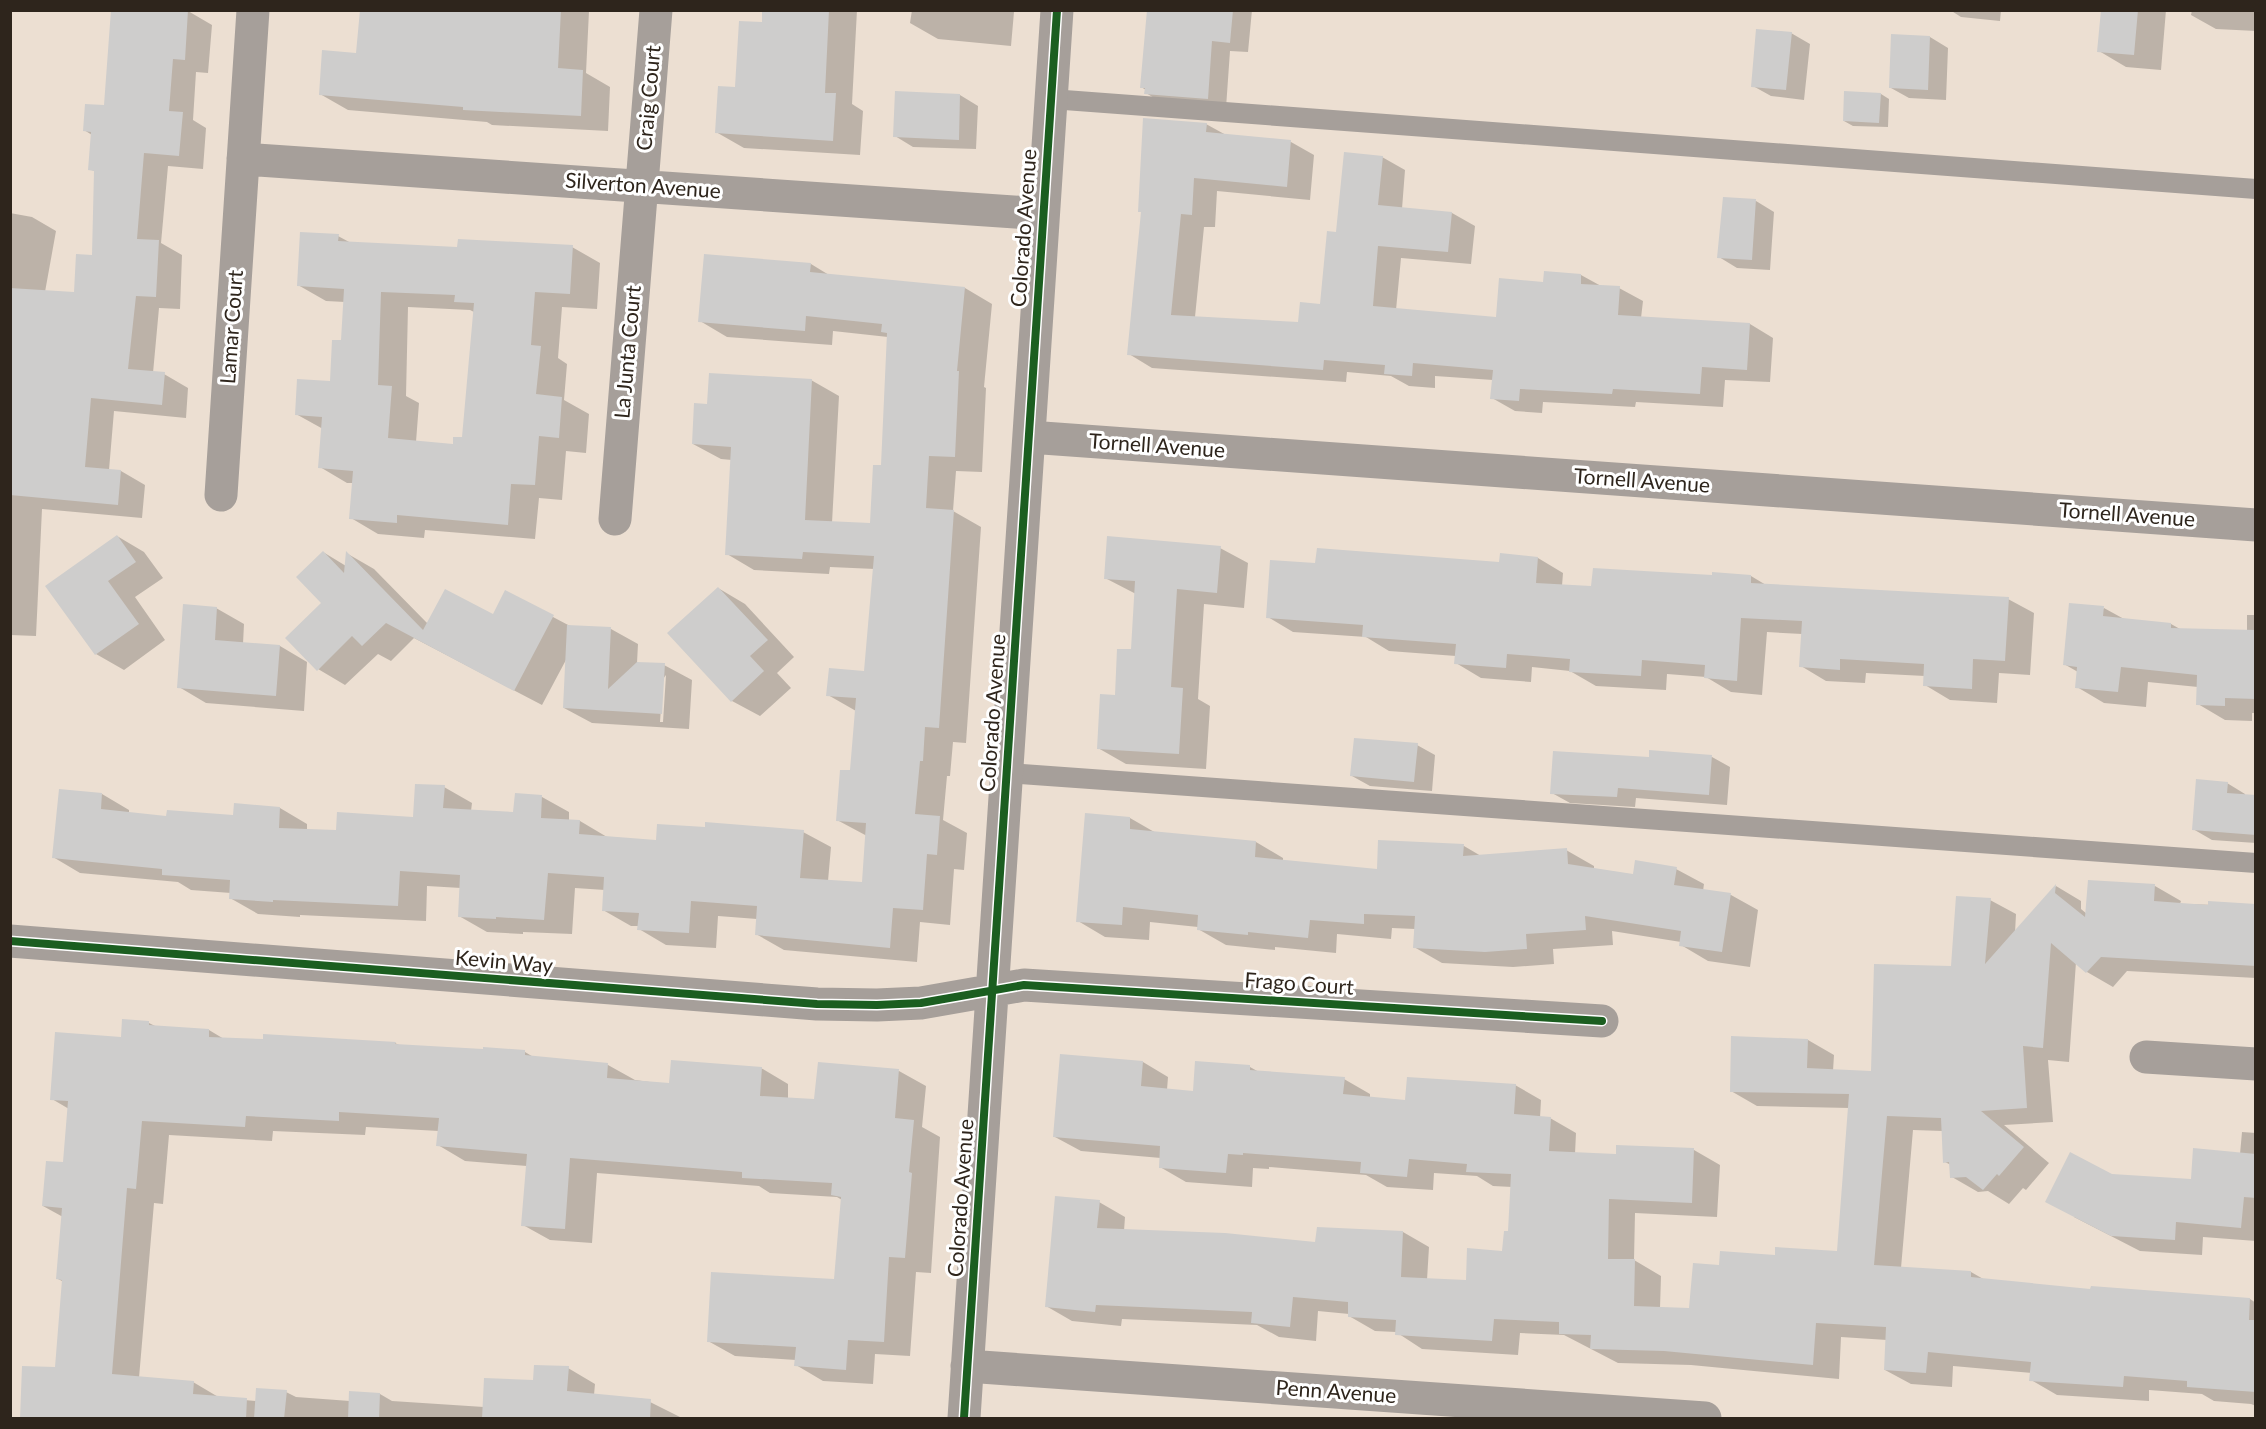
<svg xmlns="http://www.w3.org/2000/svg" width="2266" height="1429" font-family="Lato,sans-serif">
<rect width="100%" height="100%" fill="#ecdfd2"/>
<path fill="#0003" fill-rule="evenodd" d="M180,10L188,11L212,25L208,73L196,72L193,120L206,128L203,169L168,166L161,243L182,255L180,309L159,308L153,373L164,374L188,388L186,418L114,411L109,470L121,471L145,485L142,518L42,509L36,636L10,635V213L32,217L56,231L45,292L76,293L94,256L96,172L90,169L92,135L84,130L106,107Z
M477,10L589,11L586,73L610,87L608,131L492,125L487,122L348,110L320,94L357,55Z
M764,10H857L852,104L863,111L860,155L744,148L716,132L763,23Z
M912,10H1012L1014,12L1011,46L938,39L910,23Z
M1148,10H1252L1248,52L1230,51L1226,108L1164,104L1146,93V90L1141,87Z
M1849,10H1876V12Z
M1950,10H2001L2000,21L1961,17Z
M2102,10H2166L2161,70L2126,67L2099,51Z
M2192,10H2256V31L2216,29L2191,15Z
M1791,33L1810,44L1804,100L1771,96L1753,86Z
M1892,35L1930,37L1948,48L1946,100L1909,98L1891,88Z
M1881,94L1889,99L1888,127L1853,126L1844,121Z
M960,95L978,106L976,149L913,147L895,136Z
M1206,124L1226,135L1291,142L1314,155L1310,200L1217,191L1215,227H1204L1195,317L1300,323L1322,306L1338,233L1382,157L1405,170L1402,209L1452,213L1475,226L1471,264L1401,258L1396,310L1498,318L1544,283L1581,275L1601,286L1619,288L1643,301L1641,318L1750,324L1773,338L1770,382L1725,380L1723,407L1636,402L1635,407L1543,402L1542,413L1515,411L1492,398L1493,380L1435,376V388L1409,386L1391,376L1347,372L1346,382L1152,368L1129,354L1142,213Z
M1724,198L1756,201L1774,212L1770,270L1737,268L1719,257Z
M338,236L351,243L459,249L572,247L600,263L597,309L562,307L558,358L567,364L564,400L589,414L586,453L566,451L562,500L539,498L535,539L425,530L424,538L378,534L351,518L354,483H347L320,467L323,429L296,414L331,383L342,342L345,302L326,301L298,285ZM408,307L470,310L474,312L464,439L454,445L416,442L419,403L406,396Z
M811,264L829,275L965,288L992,304L984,387L986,388L982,472L956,471L953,511L981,527L966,743L953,742L950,776H947L943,820L967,833L964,870L954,869L950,925L920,922L917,962L784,950L756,934L757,919L718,916L716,948L666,945L639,929V926H631L603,910L605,890L575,888L572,934L523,932V934L487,932L459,916L461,888L427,886L426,921L300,915V917L258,914L230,898L231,893L191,890L178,882L80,873L53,857L102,794L129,810V814L168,818L234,817L280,808L307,824V830L337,832L414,819L444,787L472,803L471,811L515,813L516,795L542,797L569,812V821H580L607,837L657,841L803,832L831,847L828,881L864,884L867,836L837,820L851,772L856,711L828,695L866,673L875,569L830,567L829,574L754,570L727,554L732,460L721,459L693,444L708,405L811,380L839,396L832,523L871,525L882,467L888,337L833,331L832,345L727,337L700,321Z
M117,536L144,552L163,578L135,597L165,640L124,670L96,654L47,586Z
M1220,548L1248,563L1244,608L1204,604L1198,699L1210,706L1206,769L1126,764L1098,748L1132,651L1136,594L1105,578Z
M323,552L346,566L348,554L374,569L428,624L493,616L553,617L570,626L611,629L638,644L637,663L664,665L692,680L689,729L592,723L564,708L567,658L542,705L414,638L391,661L378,654L345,685L318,669L323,603ZM666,675L663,722H660L663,679Z
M1501,555L1538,558L1563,573L1562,586L1593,587L1713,577L1751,576L1766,585L2008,599L2034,613L2030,675L1999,673L1997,703L1950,700L1925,685V676L1866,673L1865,683L1826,681L1801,666L1802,634L1767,632L1762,695L1731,692L1706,677L1667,674L1666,690L1596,686L1570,671L1532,667L1531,682L1481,678L1456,663V656L1389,651L1366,637L1293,632L1268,617L1316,565L1501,563Z
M718,588L745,604L794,657L777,673L791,688L760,716L732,701Z
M216,608L244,624L243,644L280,646L307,662L304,711L206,703L179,687Z
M2104,608L2124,619L2171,624L2180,629L2247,631V615H2256V713H2252V721L2225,720L2198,704V687L2148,682L2146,707L2104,703L2077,687L2078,672L2064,664Z
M1417,745L1435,755L1432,791L1370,786L1352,776Z
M1712,757L1730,767L1727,805L1636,798L1635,807L1570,803L1552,793L1650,758Z
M2227,783L2245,794V796L2256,797V843L2212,840L2193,829Z
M1086,815L1130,818L1156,833L1256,842L1283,858V861L1378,870L1464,846L1481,856L1566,850L1594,866V869L1634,876L1676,869L1704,884L1703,891L1731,895L1758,910L1750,967L1708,961L1681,945V942L1612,931L1613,945L1553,949L1554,964L1513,967L1442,963L1414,947L1415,929L1392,928L1391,939L1337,934L1336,953L1275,947V950L1226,945L1198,929V927L1150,922L1149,940L1105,937L1078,921Z
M2056,886L2081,901V909L2087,914L2155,886L2181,901L2180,904L2256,906V978L2127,971L2113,987L2087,972L2076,962L2069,1062L2048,1060L2053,1122L2004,1125L2049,1163L2026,1190L2023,1188L2009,1204L1988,1191L1978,1192L1952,1177L1951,1165L1945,1162L1943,1131L1913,1130L1901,1268L1971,1272L1985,1280L2092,1291L2250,1299L2256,1303V1406L2251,1404L2214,1401L2202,1394L2149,1390V1401L2057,1395L2031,1380L2032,1373L1953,1366L1952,1387L1911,1384L1885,1370L1887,1340L1841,1337L1839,1379L1691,1365L1618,1363L1564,1335L1520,1333L1518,1355L1422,1349L1396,1332L1375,1331L1349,1316V1314L1318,1311L1316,1341L1279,1337L1257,1325L1122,1319L1121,1326L1072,1321L1046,1306L1099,1202L1125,1217L1124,1231L1316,1244L1403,1232L1429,1247L1427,1280L1467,1282L1504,1252L1510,1232L1512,1187L1493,1186L1477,1176L1434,1173L1433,1190L1387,1187L1366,1175L1269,1167V1169L1253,1168L1252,1187L1186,1182L1160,1167L1161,1158L1081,1151L1055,1137L1143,1062L1168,1077L1167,1090L1194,1092L1250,1067L1259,1072L1344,1079L1370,1094V1098L1406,1101L1515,1085L1541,1100L1540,1118H1550L1576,1133L1575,1154L1617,1156L1694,1150L1720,1165L1717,1217L1635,1213L1634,1260L1661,1276L1660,1308L1690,1309L1721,1266L1776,1257L1838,1253L1850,1108L1757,1106L1731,1091L1808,1040L1834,1055L1833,1071L1873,1073L1952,968L1990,900L2016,914L2015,933Z
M149,1023L157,1027L209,1030L224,1039L395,1043L401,1046L525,1052L535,1058L608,1065L635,1080L671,1085L761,1068L788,1084V1099L816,1101L899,1071L926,1086L922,1127L940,1137L931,1273L916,1272L910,1356L875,1354L873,1384L823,1381L796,1365V1360L735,1356L708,1341L835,1281L842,1200L837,1197L770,1193L759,1186L597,1173L592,1243L550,1240L523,1225L527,1166L465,1161L438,1145L439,1131L366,1127L365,1135L273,1131L272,1141L169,1135L163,1204L154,1203L139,1378L193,1382L220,1398L257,1401L286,1392L296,1397L350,1401L380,1394L392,1401L484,1407L534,1382L568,1368L595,1384L594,1395L644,1399L682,1418H22L56,1368L64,1282L58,1279L63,1217L43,1206L64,1164L69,1109L52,1099L122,1039Z
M2242,1132L2256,1133V1241L2203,1237L2202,1255L2140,1251L2074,1217L2111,1176L2192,1180L2240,1154Z"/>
<path fill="#cecdcc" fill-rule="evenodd" d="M111,10H188L185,60L173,59L169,111L183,112L179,156L144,153L137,239L159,240L156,297L136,296L128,369L165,372L162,405L91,398L85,467L121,470L118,505L10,495V288L74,292L76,254L92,255L94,171L88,170L91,132L83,131L85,104L104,105Z
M360,10H561L558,68L583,70L581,116L463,110V107L319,95L322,50L356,53Z
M762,10H829L825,93H836L833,141L715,133L718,86L735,87L739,21L762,22Z
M1147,10H1233L1230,43L1212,41L1208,99L1144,94L1145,88H1140Z
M2101,10H2138L2134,55L2097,52Z
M1756,29L1792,32L1786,90L1751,87Z
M1891,34L1930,36L1928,90L1889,88Z
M895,91L960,94L959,140L893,137Z
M1844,91L1881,93L1879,123L1843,121Z
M1143,118L1207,123L1206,132L1291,140L1287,187L1194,178L1192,215L1181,214L1171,315L1298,322L1300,302L1320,304L1327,231L1336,232L1344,152L1383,156L1378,205L1452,212L1448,252L1378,246L1373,306L1496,317L1499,278L1543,282L1544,271L1581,274V284L1620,286L1618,315L1750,323L1747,370L1702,367L1700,394L1613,389L1612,394L1520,389L1519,401L1490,399L1493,370L1413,363L1412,376L1384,374L1385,365L1324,360L1323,370L1127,355L1141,212H1138Z
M1723,197L1756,199L1752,260L1717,258Z
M300,232L339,234L338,241L457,247L458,239L573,245L570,294L535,292L531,345L541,346L536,394L562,397L559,438L539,436L535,485L511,484L508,525L397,515V523L349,519L353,471L318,468L322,417L295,415L297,379L330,381L332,340H341L344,289L297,286ZM381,292L455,295L454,302L474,303L462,437H453V444L388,438L392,386L378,385Z
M704,254L811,263L810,272L965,287L957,371H959L955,457L929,456L926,508L954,510L939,728L925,727L923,761H920L915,814L940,816L937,855L927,854L923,910L893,908L890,948L755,935L757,906L691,901L689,933L637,930L639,913L602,911L604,877L548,873L544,920L496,917V919L458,917L460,875L400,871L398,906L273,900V902L229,899L230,880L162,875V869L52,858L59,789L102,793L101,809L166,816L167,810L233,815L234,803L280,807L279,828L336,830L337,812L413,817L415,784L445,785L443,808L513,812L515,793L542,795L541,818L580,820L579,834L656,840L657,824L705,827V822L804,830L800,878L862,882L866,823L836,821L840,770H850L856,698L826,696L829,668L864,671L874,556L803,552L802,559L725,555L731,447L692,444L694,403L707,404L709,373L812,379L805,520L870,523L873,465H881L887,333L881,332L882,324L806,316L805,331L698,322Z
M117,535L136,562L108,581L139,624L95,655L45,586Z
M1107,536L1221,546L1217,593L1177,589L1171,687L1183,688L1179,754L1097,749L1100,694L1115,695L1117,649H1131L1135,581L1104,579Z
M1317,548L1499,562L1500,553L1538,557L1536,583L1591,586L1593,568L1712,575V572L1751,575V583L2009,597L2005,661L1973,659L1972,689L1923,686L1924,664L1840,659V670L1799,667L1802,621L1741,618L1737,681L1704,678L1705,665L1642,660L1641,676L1569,672L1570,659L1507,654L1506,668L1454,664L1456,644L1362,637L1363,625L1266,618L1270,560L1315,563Z
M323,551L344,573L346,551L423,630L445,589L493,614L505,590L554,615L514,691L386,623L362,646L352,636L317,671L285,638L321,603L296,577Z
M718,587L768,640L750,656L764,671L731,702L667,633Z
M2069,603L2104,606L2103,616L2171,623V628L2256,630V699L2225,698V706L2196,705L2197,675L2121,667L2118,692L2075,688L2077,667L2063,665Z
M183,604L217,607L215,640L280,645L276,696L177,688Z
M567,625L611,627L608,689L637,662L665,663L662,714L563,708Z
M1354,738L1418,743L1414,782L1350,776Z
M1649,750L1712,755L1709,795L1618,788L1617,797L1550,794L1553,751L1649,757Z
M2196,779L2228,782L2227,793L2256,795V835L2192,830Z
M1085,813L1130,817V829L1256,841L1255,857L1377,869L1378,840L1464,844L1463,856L1567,848L1568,864L1633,874L1635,860L1677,867L1674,885L1731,893L1722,952L1679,946L1681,931L1585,916L1586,930L1526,934L1527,949L1485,952L1413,948L1415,916L1364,914V924L1310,920L1308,938L1248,932V935L1197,930L1198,915L1123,907L1122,925L1076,922Z
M2088,880L2155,884L2154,901L2208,905V901L2256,904V966L2101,957L2086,973L2051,943L2043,1048L2023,1046L2027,1108L1981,1111L2024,1147L1999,1176L1997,1174L1983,1190L1966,1177L1950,1178L1949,1162L1943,1163L1941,1118L1887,1116L1874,1265L1971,1271V1277L2090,1289L2091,1286L2250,1298L2249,1320H2256V1392L2187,1387V1381L2124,1376L2123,1387L2029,1381L2031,1362L1928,1352L1926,1373L1884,1370L1886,1327L1816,1323L1813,1365L1664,1351L1590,1349L1591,1335L1559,1334V1322L1494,1319L1492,1341L1395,1335L1396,1320L1348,1317V1302L1293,1297L1290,1327L1251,1323L1252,1312L1096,1305L1095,1312L1045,1307L1055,1196L1100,1200L1097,1228L1225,1233L1315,1242L1317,1227L1403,1231L1401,1277L1466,1280L1467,1248L1502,1251L1504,1231H1508L1511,1174L1466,1172L1467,1164L1409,1159L1407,1177L1360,1173L1361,1162L1243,1153V1155L1228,1154L1226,1173L1159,1168L1160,1146L1053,1137L1060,1054L1143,1061L1141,1086L1193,1091L1195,1061L1250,1065V1070L1345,1077L1343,1094L1405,1100L1407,1077L1516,1084L1514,1114L1551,1117L1549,1151L1616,1154V1145L1694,1148L1692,1203L1609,1199L1608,1259H1635L1634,1306L1689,1308L1693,1263L1719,1265L1720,1251L1775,1255V1247L1837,1251L1849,1094L1730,1092L1731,1036L1808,1039L1807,1068L1871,1071L1874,964L1951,966L1956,896L1991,898L1985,964L2056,884L2055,893L2085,917Z
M122,1019L149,1021V1025L209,1029V1037L263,1039V1034L396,1042L395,1044L483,1049V1047L525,1050V1055L608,1063L607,1078L669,1083L671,1060L762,1067L760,1096L814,1099L818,1062L899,1069L895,1118L914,1120L909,1172L912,1173L905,1258L889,1257L884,1342L848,1340L846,1370L794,1366L796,1347L707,1342L711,1272L834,1279L841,1197L831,1195L832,1183L742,1178V1172L570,1158L565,1229L521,1226L527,1154L436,1146L439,1118L339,1112V1121L246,1116L245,1127L142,1121L136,1189L127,1188L112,1374L194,1381L193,1394L247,1398L246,1419H20L22,1366L55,1367L62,1280L56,1279L62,1208L42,1206L46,1161L63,1162L68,1101L50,1100L55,1032L121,1037Z
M2193,1148L2256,1154V1198L2244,1197L2241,1228L2176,1222L2175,1240L2111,1236L2045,1202L2070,1152L2112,1174L2191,1179Z
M534,1365L569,1366L567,1391L651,1399L650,1419H482L484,1378L533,1380Z
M256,1388L287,1390L284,1419H254Z
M349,1391L380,1393L379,1419H348Z"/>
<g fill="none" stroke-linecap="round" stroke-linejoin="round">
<path stroke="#a69f9a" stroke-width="20" d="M1051,99L2256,189
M1007,773L2256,863"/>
<path stroke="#a69f9a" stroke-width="33" d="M243,159L1043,214
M1029,437L2256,525
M221,495L253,10
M615,519L656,10
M10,941L817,1004L877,1005L921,1003L1024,985L1602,1021
M2146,1057L2256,1064
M967,1366L1705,1418
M964,1418L1057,10"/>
<defs>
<path id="cycleway" d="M10,941L817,1004L877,1005L921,1003L1024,985L1602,1021
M964,1418L1057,10"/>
</defs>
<use href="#cycleway" stroke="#fff" stroke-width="11"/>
<use href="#cycleway" stroke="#1b5e20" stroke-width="8"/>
</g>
<g text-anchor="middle" stroke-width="6" stroke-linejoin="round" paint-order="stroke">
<g font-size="21" fill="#2e251c" stroke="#fff">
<text transform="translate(649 98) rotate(-85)" y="7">Craig Court</text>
<text transform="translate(643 186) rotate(4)" y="7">Silverton Avenue</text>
<text transform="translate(1024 228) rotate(-86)" y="7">Colorado Avenue</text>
<text transform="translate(232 327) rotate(-86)" y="7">Lamar Court</text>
<text transform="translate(628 352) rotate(-85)" y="7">La Junta Court</text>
<text transform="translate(1157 446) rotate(4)" y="7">Tornell Avenue</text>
<text transform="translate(1642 481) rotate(4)" y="7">Tornell Avenue</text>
<text transform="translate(2127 515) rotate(4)" y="7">Tornell Avenue</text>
<text transform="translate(993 713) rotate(-86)" y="7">Colorado Avenue</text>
<text transform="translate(504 962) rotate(5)" y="7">Kevin Way</text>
<text transform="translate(1299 984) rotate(4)" y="7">Frago Court</text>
<text transform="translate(961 1198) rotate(-86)" y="7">Colorado Avenue</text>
<text transform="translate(1336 1392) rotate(4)" y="7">Penn Avenue</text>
</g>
</g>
<rect width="2266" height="1429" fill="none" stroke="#2e251c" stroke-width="24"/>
</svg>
